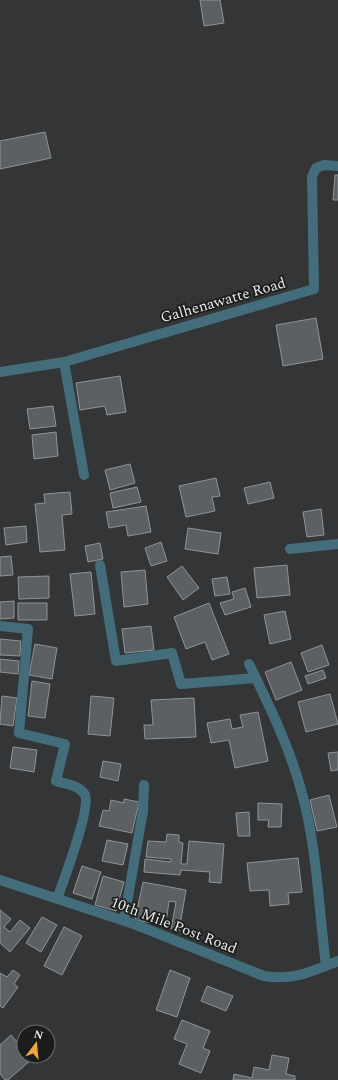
<svg xmlns="http://www.w3.org/2000/svg" width="338" height="1080" font-family="Spectral,serif">
<rect width="100%" height="100%" fill="#333536"/>
<path fill="#5d6062" stroke="#919496" d="M200,0H220L224,23L204,26Z
M45,132L51,158L0,169V141Z
M335,175H338V200H333Z
M316,318L323,359L283,366L276,325Z
M120,376L126,412L107,415L105,406L80,410L76,383Z
M53,406L56,426L30,429L27,409Z
M56,432L58,456L34,459L32,435Z
M130,464L135,483L110,490L105,470Z
M216,478L220,496L212,497L215,511L186,517L179,486Z
M270,482L274,498L248,504L244,488Z
M137,487L141,502L113,508L110,493Z
M70,492L72,514L62,515L65,550L40,552L35,504L45,503L44,494Z
M146,506L151,532L128,536L126,525L109,528L106,512Z
M321,509L324,535L307,537L303,512Z
M26,526L27,542L6,545L4,528Z
M188,528L221,533L218,554L185,549Z
M161,542L167,561L151,566L145,548Z
M100,543L103,559L88,562L85,546Z
M11,556L13,575L0,576V557Z
M287,565L290,595L257,598L254,568Z
M182,566L199,588L183,600L167,577Z
M145,570L148,604L124,607L121,572Z
M91,572L95,614L75,616L70,574Z
M49,576V598L19,599L18,577Z
M227,577L230,594L215,596L212,579Z
M245,588L251,607L225,615L220,603L234,599L232,592Z
M14,601V618L0,619V602Z
M18,603H47V620H18Z
M209,603L229,654L212,660L205,642L186,649L174,617Z
M285,611L291,639L270,644L264,615Z
M151,626L154,650L125,653L122,629Z
M0,639L21,641L20,656L0,655Z
M35,644L57,648L52,679L29,675Z
M322,645L329,665L308,672L301,653Z
M0,659L19,661L18,674L0,672Z
M291,662L302,690L276,700L265,672Z
M323,670L326,678L308,684L305,676Z
M32,681L50,684L45,718L28,716Z
M330,694L338,724L306,732L298,702Z
M2,696L17,698L13,726L0,724Z
M91,696L114,698L110,736L88,734Z
M194,698L196,737L145,739L144,725H153L151,700Z
M258,712L268,761L235,768L229,740L211,743L207,723L230,719L232,729L243,727L240,715Z
M13,747L37,750L34,772L10,768Z
M338,752V770L331,771L328,753Z
M103,761L121,764L118,781L100,777Z
M329,795L337,827L317,831L310,800Z
M124,799L139,802L132,833L99,826L103,810L109,811L111,800L124,803Z
M258,803L282,804L281,827H268L269,820H258Z
M249,812L250,836H238L236,813Z
M167,834L179,835V842L183,843L181,864H187L189,841L224,844L221,883L209,882L210,872L181,870L180,875L144,872L145,859L171,862V859L146,857L148,841L166,842Z
M107,840L128,844L123,865L102,861Z
M298,858L302,892L288,893L289,904L270,906L269,890L250,891L247,863Z
M82,866L101,872L92,899L73,893Z
M103,876L124,882L116,911L95,905Z
M143,882L186,890L179,931L171,929L176,902L169,901L167,916H161L159,924L135,920Z
M0,910L11,919L4,927L10,932L20,920L30,928L10,952L0,943Z
M42,917L57,925L41,952L26,943Z
M64,927L82,936L62,975L44,966Z
M13,970L20,975L14,984L18,987L3,1008L0,1006V973L7,977Z
M170,970L190,978L177,1017L156,1010Z
M207,986L233,996L226,1011L201,1001Z
M182,1020L210,1031L203,1048L210,1051L201,1073L179,1064L187,1044L174,1039Z
M11,1035L24,1050V1056H29L32,1059L8,1080H5L0,1074V1045Z
M272,1055L289,1058L286,1074L295,1076V1080H233L234,1074L252,1078L254,1067L269,1070Z"/>
<g fill="none" stroke-linecap="round" stroke-linejoin="round">
<path stroke="#446d7c" stroke-width="10" d="M64,362L84,475
M0,372L64,362L314,289L312,177L316,168L324,165L338,166
M290,549L338,544
M100,565L116,661L172,653L181,684L256,678
M0,626L28,629L19,733L65,744L56,781C65,784 80,785 85,795C91,808 63,882 57,899
M249,664C270,707 291,750 303,797C317,850 319,911 326,966
M0,880L134,924L264,976C293,981 311,972 338,961
M124,920L143,811L144,785"/>
</g>
<g text-anchor="middle" stroke-width="3.5" stroke-linejoin="round" paint-order="stroke">
<g font-size="15" fill="#e9eaeb" stroke="#1b1d1d">
<text transform="translate(223 300) rotate(-16)" y="5">Galhenawatte Road</text>
<text transform="translate(174 925) rotate(21)" y="5">10th Mile Post Road</text>
</g>
</g>
<g transform="translate(36 1044) rotate(16)"><circle r="19" fill="#1b1d1d" stroke="#6d6f6f"/>
<path d="M0-3L7 15L0 10L-7 15Z" fill="#efa73e"/>
<text y="-6" font-size="11" font-weight="bold" text-anchor="middle" fill="#e9eaeb">N</text>
</g>
</svg>
